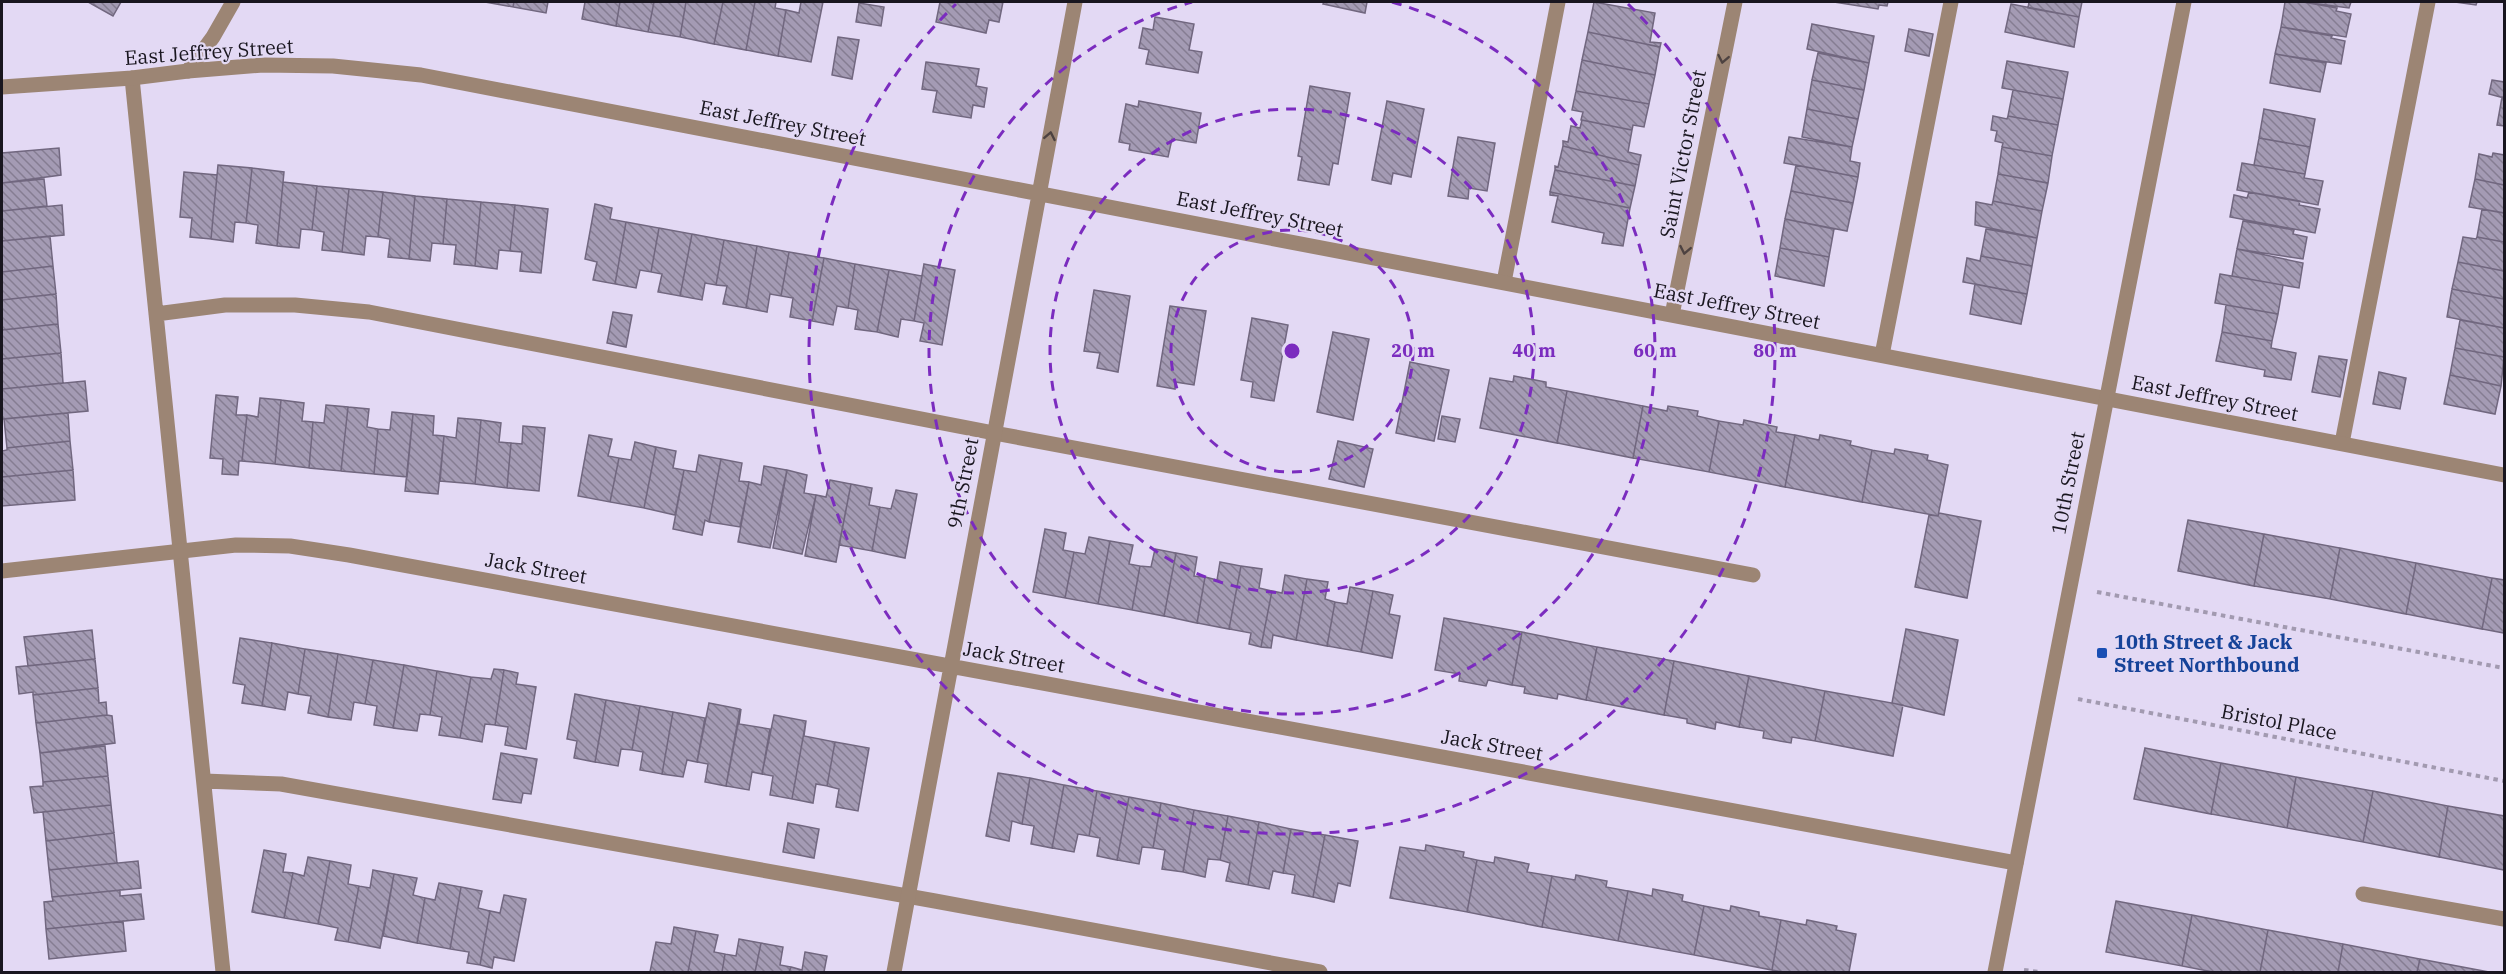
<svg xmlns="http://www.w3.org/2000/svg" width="2506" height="974" font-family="'IBM Plex Serif',serif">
<defs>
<pattern id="building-back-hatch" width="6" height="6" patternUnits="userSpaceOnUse" patternTransform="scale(1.5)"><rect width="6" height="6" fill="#a49bb4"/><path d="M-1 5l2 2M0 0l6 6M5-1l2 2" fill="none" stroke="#857d92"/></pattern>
</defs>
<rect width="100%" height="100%" fill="#e3d9f4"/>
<path fill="url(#building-back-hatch)" stroke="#71677f" stroke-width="1.5" d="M88,2H121L113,16Z
M485,2H514L513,7Z
M514,2H548L546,13L513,7Z
M585,2H620L616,26L582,19Z
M620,2H654L648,32L616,26Z
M654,2H686L680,37L648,32Z
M686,2H723L714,44L680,37Z
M723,2H755L746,50L714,44Z
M755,2H776L775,8L786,10L778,56L746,50Z
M801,2H823L811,62L778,56L786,10L799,13Z
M940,2L953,3V2H1003L999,22L989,20L986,33L936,22Z
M1324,2H1367L1365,13L1323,4Z
M1594,2L1655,13L1650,42L1661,43L1660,47L1588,32Z
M1834,2H1888L1887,6L1879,5L1878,9Z
M2029,2H2082L2079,17L2028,8Z
M2285,2H2303L2337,8L2336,11L2351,14L2346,37L2281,27Z
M2303,2H2351L2349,8Z
M2455,2H2477L2476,5Z
M859,3L884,7L881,26L856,22Z
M2011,4L2079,17L2074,47L2005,32Z
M1155,17L1194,24L1189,50L1202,52L1198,73L1146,64L1149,50L1139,48L1143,28L1153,30Z
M1812,24L1874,36L1869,63L1807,49Z
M2281,27L2332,36L2331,38L2345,41L2341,64L2275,54Z
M1909,29L1933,34L1929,56L1905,51Z
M1588,32L1660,47L1655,75L1582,60Z
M838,37L859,40L852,79L832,75Z
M1818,53L1869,63L1864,90L1812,80Z
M2275,54L2326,63L2320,92L2270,83Z
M1582,60L1655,75L1649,104L1576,91Z
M2007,61L2068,72L2063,99L2002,88Z
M926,62L979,69L976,86L987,88L984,107L973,105L971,118L933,112L937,91L922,89Z
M1812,80L1864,90L1858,119L1807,109Z
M2492,80L2504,82V98L2489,94Z
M1310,86L1350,93L1338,164L1333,163L1329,185L1298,180L1302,157L1298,156Z
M2013,90L2063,99L2058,125L2008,116Z
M1576,91L1649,104L1644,127L1633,125L1632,130L1581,120L1583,112L1572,110Z
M2502,97L2504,98V126L2497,125Z
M1139,101L1201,113L1196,143L1172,139L1168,157L1129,150L1130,144L1119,142L1126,104L1138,107Z
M1387,101L1424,109L1411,177L1393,173L1391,184L1372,180Z
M1807,109L1858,119L1852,147L1802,137Z
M2264,109L2315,119L2310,147L2259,138Z
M1993,116L2007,119L2008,116L2058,125L2052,156L2002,147L2003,143L1995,141L1997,131L1991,130Z
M1582,120L1632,130L1628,152L1641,155L1639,165L1563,146V141L1568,142L1571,126L1580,128Z
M1458,137L1495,143L1487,191L1469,188L1468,199L1448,196Z
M1789,137L1852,147L1850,161L1860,163L1858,177L1784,163Z
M2259,138L2310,147L2305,174L2254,165Z
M1563,146L1639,165L1635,186L1555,170V166L1558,167Z
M2002,147L2052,156L2048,183L1998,174Z
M59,148L61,175L2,183V153Z
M2493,153L2504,155V185L2475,179L2479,154L2492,157Z
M2242,163L2305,174L2304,178L2323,181L2318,205L2237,190Z
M218,165L252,168L246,223L235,222L233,242L211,239Z
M1796,165L1858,177L1853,203L1791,191Z
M252,168L284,172L277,246L256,243L258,225L246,223Z
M1555,170L1635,186L1630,208L1550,192Z
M184,172L217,175L211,239L190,237L192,218L180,217Z
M1998,174L2048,183L2042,211L1993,201Z
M44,179L47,206L2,211V183Z
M2475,179L2504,185V213L2469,207Z
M283,182L317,186L312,230L301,229L299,248L277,246Z
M317,186L349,189L342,252L322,250L324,232L312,230Z
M349,189L383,192L378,237L366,236L364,255L342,252Z
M1791,191L1853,203L1847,231L1785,219Z
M383,192L415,196L409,259L388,257L390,239L378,237Z
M1550,192L1630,208L1623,246L1602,243L1604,233L1552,222L1558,196L1550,195Z
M2249,192L2300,201L2299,205L2320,209L2315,233L2230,217L2234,195L2247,198Z
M415,196L447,199L443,244L432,243L430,261L409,259Z
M447,199L481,202L475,266L454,264L456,245L443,244Z
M1993,201L2042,211L2037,238L1975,225L1976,202L1992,205Z
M481,202L515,205L510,251L499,250L497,269L475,266Z
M595,204L612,208L610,219L626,222L615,284L593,280L597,262L585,259Z
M62,205L64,235L2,241V211Z
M515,205L548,209L541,273L520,271L522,252L510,251Z
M2482,209L2504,213V242L2477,237Z
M1785,219L1834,229L1829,257L1780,248Z
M2243,221L2294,230L2293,234L2307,237L2303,259L2237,249Z
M626,222L659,228L651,272L640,270L636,288L615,284Z
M659,228L692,234L680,296L658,292L662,274L651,272Z
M1986,229L2037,238L2032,266L1981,256Z
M692,234L724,240L716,285L705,283L702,300L680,296Z
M50,236L53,266L2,272V241Z
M2463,237L2476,239L2477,237L2504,242V271L2458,262Z
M724,240L757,246L746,308L723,304L727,286L716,285Z
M757,246L789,252L781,296L770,294L767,312L746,308Z
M1780,248L1829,257L1824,286L1775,276Z
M2237,249L2303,263L2299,288L2232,276Z
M789,252L824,258L812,321L790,317L793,298L781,296Z
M1981,256L2032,266L2027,294L1963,282L1967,258L1980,261Z
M824,258L855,264L848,308L837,306L833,325L812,321Z
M2458,262L2504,271V299L2452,289Z
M855,264L889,270L877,332L855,329L858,310L848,308Z
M924,264L955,270L942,345L920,341L924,323L914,321Z
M53,266L56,294L2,300V272Z
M889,270L922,276L914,321L901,319L898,337L877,332Z
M2220,274L2283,285L2278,314L2215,303Z
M1975,284L2027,294L2021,324L1970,314Z
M2452,289L2504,299V328L2447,317Z
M1094,290L1130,296L1118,372L1097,368L1100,353L1084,351Z
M56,294L58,324L2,330V300Z
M2226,305L2278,314L2272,341L2222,332Z
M1170,306L1206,311L1194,385L1175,382V389L1157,386Z
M613,312L632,315L626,347L607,343Z
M1252,318L1288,325L1274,401L1251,397L1253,382L1241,380Z
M2460,320L2504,328V357L2455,348Z
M58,324L61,353L2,359V330Z
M1333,332L1369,339L1353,420L1317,412Z
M2222,332L2272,341L2271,348L2296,353L2291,380L2264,376L2265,370L2216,361Z
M2455,348L2504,357L2501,386L2450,375Z
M61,353L63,383L2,389V359Z
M2319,356L2347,360L2340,397L2312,392Z
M1410,362L1449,370L1434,441L1396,433Z
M2379,372L2406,378L2400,409L2373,404Z
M2450,375L2501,386L2495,414L2444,404Z
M1514,376L1546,382V387L1567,391L1557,443L1480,428L1490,378L1513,382Z
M85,381L88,411L2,419V389Z
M1567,391L1643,406L1633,458L1557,443Z
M216,395L238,397L236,415H247L242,461H239L238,475L222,474L223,459L210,458Z
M260,398L281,400L275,464L242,461L247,415L258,417Z
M281,400L304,403L302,421L313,422L309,468L275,464Z
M326,405L348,407L341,471L309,468L313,422L324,423Z
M1643,406L1667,411L1668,406L1698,411L1697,416L1719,421L1709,472L1633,458Z
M348,407L369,409L367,427L378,429L374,474L341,471Z
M392,412L413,414L407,477L374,474L378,429L390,430Z
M68,413L70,441L7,448L4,419Z
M413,414L434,416L433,435L444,436L438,494L405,491Z
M1442,416L1460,419L1455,442L1438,439Z
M458,418L481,420L475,484L440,481L444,436L456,438Z
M481,420L501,423L499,442L511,443L507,488L475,484Z
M1744,420L1777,427L1776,432L1795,435L1785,487L1709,472L1719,421L1743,425Z
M523,426L545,428L539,491L507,488L511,443L522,444Z
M589,435L612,439L608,456L619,458L610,502L578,496Z
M1795,435L1819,440L1820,435L1851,441L1850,445L1872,450L1862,502L1785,487Z
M70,441L73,470L2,477V451L7,450V448Z
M1338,441L1373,449L1364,487L1329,479Z
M635,442L656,447L644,508L610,502L619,458L631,460Z
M656,447L676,451L673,468L684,470L675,515L644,508Z
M1895,449L1928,455L1927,460L1948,465L1938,516L1862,502L1872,450L1894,454Z
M699,455L721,459L709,522L705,520L702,535L673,529L684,470L696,472Z
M721,459L742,463L739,481L749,482L740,527L709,522Z
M764,466L787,470L770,548L738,542L749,482L761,485Z
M73,470L75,500L2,506V477Z
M787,470L807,475L804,493L816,495L802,554L773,548Z
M830,480L851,484L836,562L805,556L816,495L826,497Z
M851,484L872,488L869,505L880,507L872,551L839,545Z
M896,490L917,494L905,558L872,551L880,507L891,509Z
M1939,513L1981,521L1967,598L1915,587L1929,515L1938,516Z
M2188,520L2264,534L2254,586L2178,571Z
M1045,529L1066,533L1063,550L1074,552L1065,598L1033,592Z
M2264,534L2340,548L2330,599L2254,586Z
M1089,537L1110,541L1098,604L1065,598L1074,552L1085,554Z
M1110,541L1133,545L1129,564L1140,566L1132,610L1098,604Z
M2340,548L2416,563L2406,614L2330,599Z
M1155,549L1176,553L1164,616L1132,610L1140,566L1151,567Z
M1176,553L1197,557L1194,576L1205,577L1197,623L1164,616Z
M1220,562L1241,566L1229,629L1197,623L1205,577L1217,580Z
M2416,563L2492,578L2482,629L2406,614Z
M1241,566L1262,569L1259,588L1272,591L1261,647L1249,644L1251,633L1229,629Z
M1285,575L1307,579L1296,640L1273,635L1271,648L1261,647L1272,591L1282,593Z
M2492,578L2504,580V633L2482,629Z
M1307,579L1328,582L1325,599L1335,602L1327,646L1296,640Z
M1350,587L1373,591L1361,652L1327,646L1335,602L1347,604Z
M1373,591L1393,595L1389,614L1400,616L1392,658L1361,652Z
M1444,618L1522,632L1512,685L1488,680L1486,686L1459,681L1460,674L1435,670Z
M1906,629L1958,640L1944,715L1892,703Z
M92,630L95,659L28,666L24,637Z
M1522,632L1597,647L1586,700L1558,694L1557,699L1524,693L1525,687L1512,685Z
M240,638L272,643L262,706L242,703L245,685L233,683Z
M272,643L305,649L298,694L288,692L285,710L262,706Z
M1597,647L1674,661L1664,715L1586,700Z
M305,649L338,654L328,717L308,713L311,696L298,694Z
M338,654L373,660L365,704L354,702L351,720L328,717Z
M95,659L98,688L33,695V692L19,694L16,667Z
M373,660L404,665L393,728L374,725L377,706L365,704Z
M1674,661L1749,676L1739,727L1716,722L1715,729L1687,723V719L1664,715Z
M404,665L437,671L430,715L420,714L417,731L393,728Z
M494,669L504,670L495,725L485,724L482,742L460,738L471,677L491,679Z
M504,670L518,673L516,684L536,687L526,749L505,745L508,727L495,725Z
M437,671L471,677L460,738L439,735L442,717L430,715Z
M1749,676L1825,691L1815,741L1792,737L1791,743L1763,738L1764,731L1739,727Z
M98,688L99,703L106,702L107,715L36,723L33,695Z
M1825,691L1903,705L1893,756L1815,741Z
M575,694L606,700L595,762L574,758L577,741L567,739Z
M606,700L640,706L632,750L621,749L618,766L595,762Z
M709,703L740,709L726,786L705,782L708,764L697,762Z
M640,706L673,712L662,774L640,770L643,752L632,750Z
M741,709L739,724L770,729L762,774L752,772L749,790L726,786Z
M673,712L705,718L697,762L687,760L683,777L662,774Z
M107,715L112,716L115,743L40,753L36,723Z
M774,715L806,721L792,799L770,795L773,776L762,774Z
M806,721L804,736L835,742L827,786L816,784L813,803L792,799Z
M835,742L869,748L858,811L836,807L839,789L827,786Z
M105,746L108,776L43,782L40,753Z
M2145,748L2221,763L2211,814L2134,799Z
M501,753L537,759L531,794L523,793L521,803L493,799Z
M2221,763L2296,777L2287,828L2211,814Z
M998,773L1030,778L1022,824L1012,821L1009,841L986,836Z
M108,776L111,805L34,813L30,787L43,786V782Z
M2296,777L2373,791L2363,842L2287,828Z
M1030,778L1064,785L1052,848L1031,844L1034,826L1022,824Z
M1064,785L1097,791L1089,836L1078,834L1074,852L1052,848Z
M1097,791L1129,797L1117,860L1097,856L1100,838L1089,836Z
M2373,791L2448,806L2439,857L2363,842Z
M1129,797L1161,803L1153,848L1142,847L1139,864L1117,860Z
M1161,803L1194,810L1183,872L1162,869L1165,850L1153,848Z
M111,805L114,833L46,841L43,812Z
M2448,806L2504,816V870L2439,857Z
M1194,810L1228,816L1220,860L1208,859L1205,877L1183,872Z
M1228,816L1259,822L1248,885L1226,881L1230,863L1220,860Z
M1259,822L1291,829L1283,873L1273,871L1269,889L1248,885Z
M788,823L819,829L814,858L783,852Z
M1291,829L1325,835L1313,897L1292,893L1295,875L1283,873Z
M114,833L117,863L49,870L46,841Z
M1325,835L1358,841L1350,886L1338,883L1334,902L1313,897Z
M1426,845L1464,852L1463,857L1477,860L1467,912L1390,898L1400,847L1425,851Z
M264,850L286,854L283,872L293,873L284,918L252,912Z
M308,857L330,861L318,924L284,918L293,873L304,876Z
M1495,857L1529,864L1527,872L1552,876L1542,927L1467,912L1477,860L1494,863Z
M138,861L141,888L52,897L49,870Z
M330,861L351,865L348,884L359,886L348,942L335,940L338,928L318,924Z
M373,870L394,874L380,948L348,942L359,886L370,888Z
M394,874L417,878L413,895L425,898L417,943L383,936Z
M1576,875L1607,881L1606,887L1628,891L1618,941L1542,927L1552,876L1575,880Z
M439,883L461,887L450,949L417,943L425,898L435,900Z
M461,887L482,891L478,908L490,911L480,965L467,963L469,952L450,949Z
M1653,889L1683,895L1682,901L1704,906L1694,955L1618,941L1628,891L1652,896Z
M120,890V896L141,894L144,919L46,929L44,902L53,901L52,897Z
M504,895L526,899L514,961L494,957L492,968L480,965L490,911L500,913Z
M2116,901L2192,915L2182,966L2106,952Z
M1704,906L1730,911L1731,906L1759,912V916L1781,920L1772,970L1694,955Z
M2192,915L2268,930L2260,972H2213L2182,966Z
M1781,920L1806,925L1807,920L1837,926L1836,930L1856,934L1849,972H1783L1772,970Z
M123,921L126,951L49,959L46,929Z
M674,927L696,931L688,972H650L656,942L671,944Z
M2268,930L2343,944L2338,972H2260Z
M696,931L718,935L714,952L725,954L722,972H688Z
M739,939L761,943L755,972H722L725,954L736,956Z
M761,943L783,947L780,965L791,967L789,972H755Z
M2343,944L2420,959L2417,972H2338Z
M805,952L827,956L824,972H789L791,967L802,970Z
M2420,959L2489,972H2417Z"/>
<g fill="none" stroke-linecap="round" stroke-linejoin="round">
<path stroke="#a29ab0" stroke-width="4" stroke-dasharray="4.5 4.5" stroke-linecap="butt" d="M2097,592L2504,668
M2078,699L2504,781
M2024,970L2039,972"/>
<path stroke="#9c8574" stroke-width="15" d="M188,71L213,37L233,2
M132,78L223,972
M1504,282L1558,2
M156,314L225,305H295L369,312L994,433L1753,575
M1882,355L1951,2
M2342,443L2428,2
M204,781L281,784L935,901L1320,972
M2363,894L2504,919"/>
<path stroke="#9c8574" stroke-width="15" d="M2,87L132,78L188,71L263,65L333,66L421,75L2504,475
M1672,315L1735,2
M2,571L236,545L290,546L349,555L2016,863
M894,972L1075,2"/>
<path stroke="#9c8574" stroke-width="15" d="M1995,972L2184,2"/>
</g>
<defs><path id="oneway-chevron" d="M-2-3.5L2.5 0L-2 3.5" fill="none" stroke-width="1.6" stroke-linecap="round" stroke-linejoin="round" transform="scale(1.5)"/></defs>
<g stroke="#4d4241">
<use href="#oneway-chevron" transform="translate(1723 59) rotate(101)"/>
<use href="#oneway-chevron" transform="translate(1050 136) rotate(-79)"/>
<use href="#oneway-chevron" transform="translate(1685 250) rotate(101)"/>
</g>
<g fill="none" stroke="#7b2cbf" stroke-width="3" stroke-dasharray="10 8">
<circle cx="1292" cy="351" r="121"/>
<circle cx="1292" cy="351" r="242"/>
<path d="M1392 2A363 363 0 1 1 1192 2"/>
<path d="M1628 4A483 483 0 1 1 956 4"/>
</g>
<rect fill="#1a4fb4" stroke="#e3d9f4" stroke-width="2" x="2096" y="647" width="12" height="12" rx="3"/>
<g text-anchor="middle" stroke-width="4.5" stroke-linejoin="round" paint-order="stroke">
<g font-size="20" fill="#19161f" stroke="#e3d9f4">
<text transform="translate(209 52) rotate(-4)" y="7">East Jeffrey Street</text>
<text transform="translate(783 123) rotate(11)" y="7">East Jeffrey Street</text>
<text transform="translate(1683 154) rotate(-79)" y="7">Saint Victor Street</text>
<text transform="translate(1260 214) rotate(11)" y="7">East Jeffrey Street</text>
<text transform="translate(1737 306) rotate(11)" y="7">East Jeffrey Street</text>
<text transform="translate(2215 398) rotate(11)" y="7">East Jeffrey Street</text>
<text transform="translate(963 483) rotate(-79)" y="7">9th Street</text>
<text transform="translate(2068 483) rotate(-79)" y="7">10th Street</text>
<text transform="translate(536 568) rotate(10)" y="7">Jack Street</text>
<text transform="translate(1014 657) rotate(10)" y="7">Jack Street</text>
<text transform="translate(2279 722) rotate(11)" y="7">Bristol Place</text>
<text transform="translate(1492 745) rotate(10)" y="7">Jack Street</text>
</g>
<g font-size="20" font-weight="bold" fill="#164399" stroke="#e3d9f4" text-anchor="start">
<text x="2114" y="649">10th Street &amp; Jack<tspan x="2114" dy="23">Street Northbound</tspan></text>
</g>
</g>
<circle cx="1292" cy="351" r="9" fill="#7b2cbf" stroke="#e3d9f4" stroke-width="3"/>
<g font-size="18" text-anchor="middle" font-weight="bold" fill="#7b2cbf" stroke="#e3d9f4" stroke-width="4.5" stroke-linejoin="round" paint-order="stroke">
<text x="1413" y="357">20 m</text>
<text x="1534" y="357">40 m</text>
<text x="1655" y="357">60 m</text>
<text x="1775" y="357">80 m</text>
</g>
<rect width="2506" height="974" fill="none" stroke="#19161f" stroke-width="6"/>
</svg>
